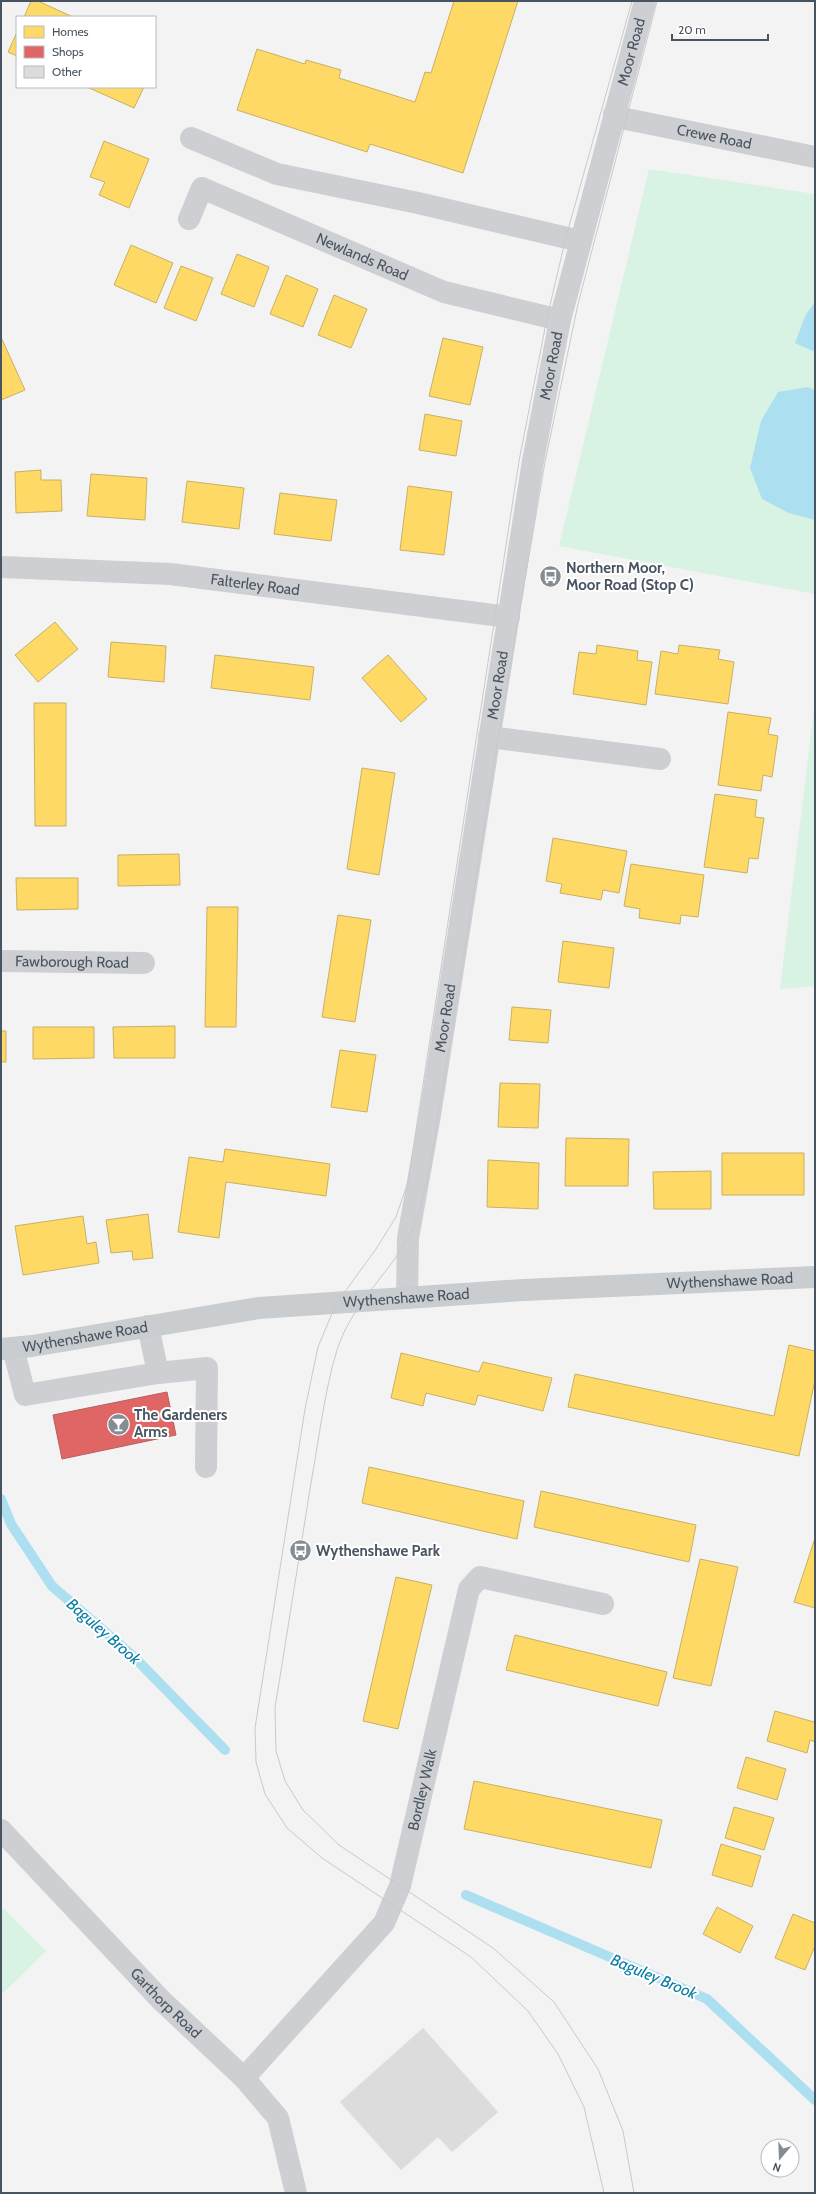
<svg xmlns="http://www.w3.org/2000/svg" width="816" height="2194" font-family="Cabin,sans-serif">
<rect width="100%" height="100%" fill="#f3f3f3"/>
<path fill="#d8f2e3" d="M649,169L815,194V594L559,546Z
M815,700V986L780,989Z
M1,1906L46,1951L1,1995Z"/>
<path fill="#acdff0" d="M815,302V352L795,343L806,314Z
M808,387L815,390V520L789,513L762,499L750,468L761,421L778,392Z"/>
<path fill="#ffd966" stroke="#c8b164" d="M31,1H38L73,17H24Z
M454,1H518L463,173L370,144L367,152L237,110L257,49L305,64L306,60L341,70L339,78L415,102L425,72L431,73Z
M17,32V56L8,52Z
M87,87H144L134,108Z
M104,141L149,159L129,208L99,195L105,182L90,177Z
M131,245L173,263L156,303L114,285Z
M237,254L269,267L254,307L221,294Z
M181,266L213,278L196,321L164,308Z
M286,275L318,289L303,327L270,314Z
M334,295L367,309L351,348L318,335Z
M1,337L25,390L1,400Z
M443,338L483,347L470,405L429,396Z
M425,414L462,421L456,456L419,450Z
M41,470V480H61L62,511L16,513L15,472Z
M91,474L147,478L145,520L87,516Z
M187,481L244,488L239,529L182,522Z
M408,486L452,492L444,555L400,550Z
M280,493L337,500L331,541L274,534Z
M55,622L78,649L38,682L15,655Z
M111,642L166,646L164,682L108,677Z
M597,645L638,651L637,660L652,662L646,705L573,694L579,652L596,654Z
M679,645L720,650L718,659L734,662L728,704L655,694L661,651L678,654Z
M215,655L314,667L310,700L211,688Z
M388,655L427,699L401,722L362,678Z
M34,703H66V826H35Z
M728,712L771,718L768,734L778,736L772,777L763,775L761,791L718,785Z
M362,768L395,773L379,875L347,869Z
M715,794L757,800L755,817L764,818L758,859L749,858L747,873L704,867Z
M553,838L627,851L619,893L603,890L601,900L560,893L562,884L546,881Z
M179,854L180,885L118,886V855Z
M631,864L704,875L698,917L681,915L680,924L639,918L640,909L624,906Z
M16,878H78V909L17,910Z
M207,907H238L236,1027H205Z
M338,915L371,920L355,1022L322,1017Z
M563,941L614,948L609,988L558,982Z
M512,1007L551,1010L548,1043L509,1040Z
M175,1026V1058H114L113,1027Z
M33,1027H94V1058L33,1059Z
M1,1031H6V1062H1Z
M340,1050L376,1055L367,1112L331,1107Z
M500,1083L540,1084L538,1128L498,1127Z
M566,1138L629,1139L628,1186H565Z
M225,1149L330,1164L326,1196L226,1182L219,1238L178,1232L189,1157L223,1162Z
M722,1153H804V1195H722Z
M488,1160L539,1163L538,1209L487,1207Z
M711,1171V1209H654L653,1172Z
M148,1214L153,1258L133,1260L132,1251L111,1253L106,1220Z
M83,1216L87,1244L96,1242L99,1263L23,1275L15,1226Z
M789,1345L815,1351V1380L799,1456L568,1407L575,1374L774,1416Z
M401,1353L479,1372L483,1362L552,1378L543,1411L478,1395L475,1405L426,1393L423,1406L391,1398Z
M369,1467L524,1501L517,1539L362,1503Z
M541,1491L696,1525L689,1562L534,1527Z
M815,1538V1608L794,1602Z
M700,1559L738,1567L711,1686L673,1678Z
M396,1577L432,1585L398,1729L363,1721Z
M515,1635L667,1672L658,1706L506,1670Z
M775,1711L814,1722L815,1718V1742L810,1740L807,1753L767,1741Z
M746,1757L786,1769L777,1800L737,1788Z
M474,1781L662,1820L651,1868L464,1829Z
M734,1807L774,1818L764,1850L725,1838Z
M721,1844L761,1856L752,1887L712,1875Z
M717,1907L753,1926L740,1953L703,1934Z
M793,1914L815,1923V1946L805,1970L775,1958Z"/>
<path fill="#e06666" stroke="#b36164" d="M167,1392L176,1435L62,1459L53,1415Z"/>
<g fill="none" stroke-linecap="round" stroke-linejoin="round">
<path stroke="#acdff0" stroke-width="10" d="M1,1499L11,1524L52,1586L133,1656L225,1750
M466,1895L707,1999L815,2100"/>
</g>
<path fill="#dcdcdd" stroke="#e4e5e6" d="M423,2028L498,2112L452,2152L438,2137L401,2170L340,2102Z"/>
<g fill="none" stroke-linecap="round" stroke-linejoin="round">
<g stroke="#cdcfd2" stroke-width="22">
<path id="s1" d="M614,114L626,119L815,157"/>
<path d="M191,138L277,174L418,203L580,241"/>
<path id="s2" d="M189,219L202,188L444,292L560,320"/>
<path id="s3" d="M1,567L170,574L509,617"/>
<path d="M489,737L660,759"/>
<path id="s4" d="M1,961L144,963"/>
<path id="s5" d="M407,1298L408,1238L430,1115L533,461L560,320L645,1"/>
<path d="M148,1326L158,1373L207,1368L206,1467"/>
<path d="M13,1348L25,1395L158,1373"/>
<path id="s6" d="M1,1830L161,2000L244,2078L278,2118L296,2193"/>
<path id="s7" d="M244,2078L384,1923L400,1886L469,1589L480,1577L603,1604"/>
</g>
<path stroke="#c9cdd0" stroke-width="22" id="s8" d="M1,1349L32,1346L259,1308L523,1290L815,1277"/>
<path stroke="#c8c9cb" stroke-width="1" d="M604,2193L584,2107L558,2054L528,2011L471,1957L322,1858L287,1828L265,1794L256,1762L255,1728L305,1409L318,1347L336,1304L376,1249L396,1217L408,1182L519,461L547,318L566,237L632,1
M634,2193L623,2131L598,2069L554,2002L493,1948L339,1845L303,1810L285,1781L276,1751L275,1708C287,1633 299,1558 311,1483C319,1439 324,1393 337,1350C351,1306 386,1277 408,1238C421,1216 424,1190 430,1166L498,738L545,462L578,304L657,1"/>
</g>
<defs>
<symbol id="bus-disc" viewBox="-11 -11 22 22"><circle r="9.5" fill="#848c94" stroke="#fff"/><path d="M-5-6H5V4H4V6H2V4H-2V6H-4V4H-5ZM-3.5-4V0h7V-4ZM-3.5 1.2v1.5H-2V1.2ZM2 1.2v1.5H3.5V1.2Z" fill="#fff"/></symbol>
<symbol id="bar-disc" viewBox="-11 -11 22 22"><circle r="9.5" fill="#848c94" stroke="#fff"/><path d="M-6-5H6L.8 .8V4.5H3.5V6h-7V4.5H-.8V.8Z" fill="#fff"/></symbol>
</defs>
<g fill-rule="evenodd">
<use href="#bus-disc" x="538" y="564" width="25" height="25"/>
<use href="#bar-disc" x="106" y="1412" width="25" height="25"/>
<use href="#bus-disc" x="288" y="1538" width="25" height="25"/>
</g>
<g text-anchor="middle" stroke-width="4" stroke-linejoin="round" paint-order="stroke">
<g font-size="15" fill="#495461" stroke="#fff">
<text dy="5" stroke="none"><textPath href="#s5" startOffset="1268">Moor Road</textPath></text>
<text dy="5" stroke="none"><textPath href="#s1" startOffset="103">Crewe Road</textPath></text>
<text dy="5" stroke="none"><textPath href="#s2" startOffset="208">Newlands Road</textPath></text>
<text dy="5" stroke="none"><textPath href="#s5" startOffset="944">Moor Road</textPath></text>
<text dy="5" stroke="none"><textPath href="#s3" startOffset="255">Falterley Road</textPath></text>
<text dy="5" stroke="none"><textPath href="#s5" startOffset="620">Moor Road</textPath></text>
<text dy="5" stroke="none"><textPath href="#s4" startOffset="71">Fawborough Road</textPath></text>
<text dy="5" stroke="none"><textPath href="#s5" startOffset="283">Moor Road</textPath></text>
<text dy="5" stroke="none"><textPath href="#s8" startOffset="733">Wythenshawe Road</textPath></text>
<text dy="5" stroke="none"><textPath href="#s8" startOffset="409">Wythenshawe Road</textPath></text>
<text dy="5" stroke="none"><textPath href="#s8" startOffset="85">Wythenshawe Road</textPath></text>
<text dy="5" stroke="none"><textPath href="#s7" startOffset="348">Bordley Walk</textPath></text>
<text dy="5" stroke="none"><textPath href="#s6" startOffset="239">Garthorp Road</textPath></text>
</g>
<g font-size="15" font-weight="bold" fill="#495461" stroke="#fff" text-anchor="start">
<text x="566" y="573">Northern Moor,<tspan x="566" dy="17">Moor Road (Stop C)</tspan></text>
<text x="134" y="1420">The Gardeners<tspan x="134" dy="17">Arms</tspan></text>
<text x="316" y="1556">Wythenshawe Park</text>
</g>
<g font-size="16" font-style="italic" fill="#097ca5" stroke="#fff">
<text transform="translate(104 1631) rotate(41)" y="6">Baguley Brook</text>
<text transform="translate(654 1976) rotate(23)" y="6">Baguley Brook</text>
</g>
</g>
<rect width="816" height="2194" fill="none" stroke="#495461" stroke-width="4"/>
<rect x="16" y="16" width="140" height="72" fill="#ffffff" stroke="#b6bbc0"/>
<rect x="24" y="26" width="20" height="12" fill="#ffd966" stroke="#b6bbc0"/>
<text x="52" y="36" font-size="12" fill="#495461">Homes</text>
<rect x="24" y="46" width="20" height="12" fill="#e06666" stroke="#b6bbc0"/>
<text x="52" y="56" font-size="12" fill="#495461">Shops</text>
<rect x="24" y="66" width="20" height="12" fill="#dcdcdd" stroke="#b6bbc0"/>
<text x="52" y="76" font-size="12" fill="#495461">Other</text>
<g transform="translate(780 2158) rotate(199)"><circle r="19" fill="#ffffff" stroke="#b6bbc0"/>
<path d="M0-3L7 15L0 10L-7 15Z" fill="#848c94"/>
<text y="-6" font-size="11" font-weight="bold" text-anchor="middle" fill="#495461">N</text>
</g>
<path d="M672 34v6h96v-6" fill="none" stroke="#495461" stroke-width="2"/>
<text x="678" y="34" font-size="12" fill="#495461" stroke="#ffffff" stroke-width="3" paint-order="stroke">20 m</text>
</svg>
